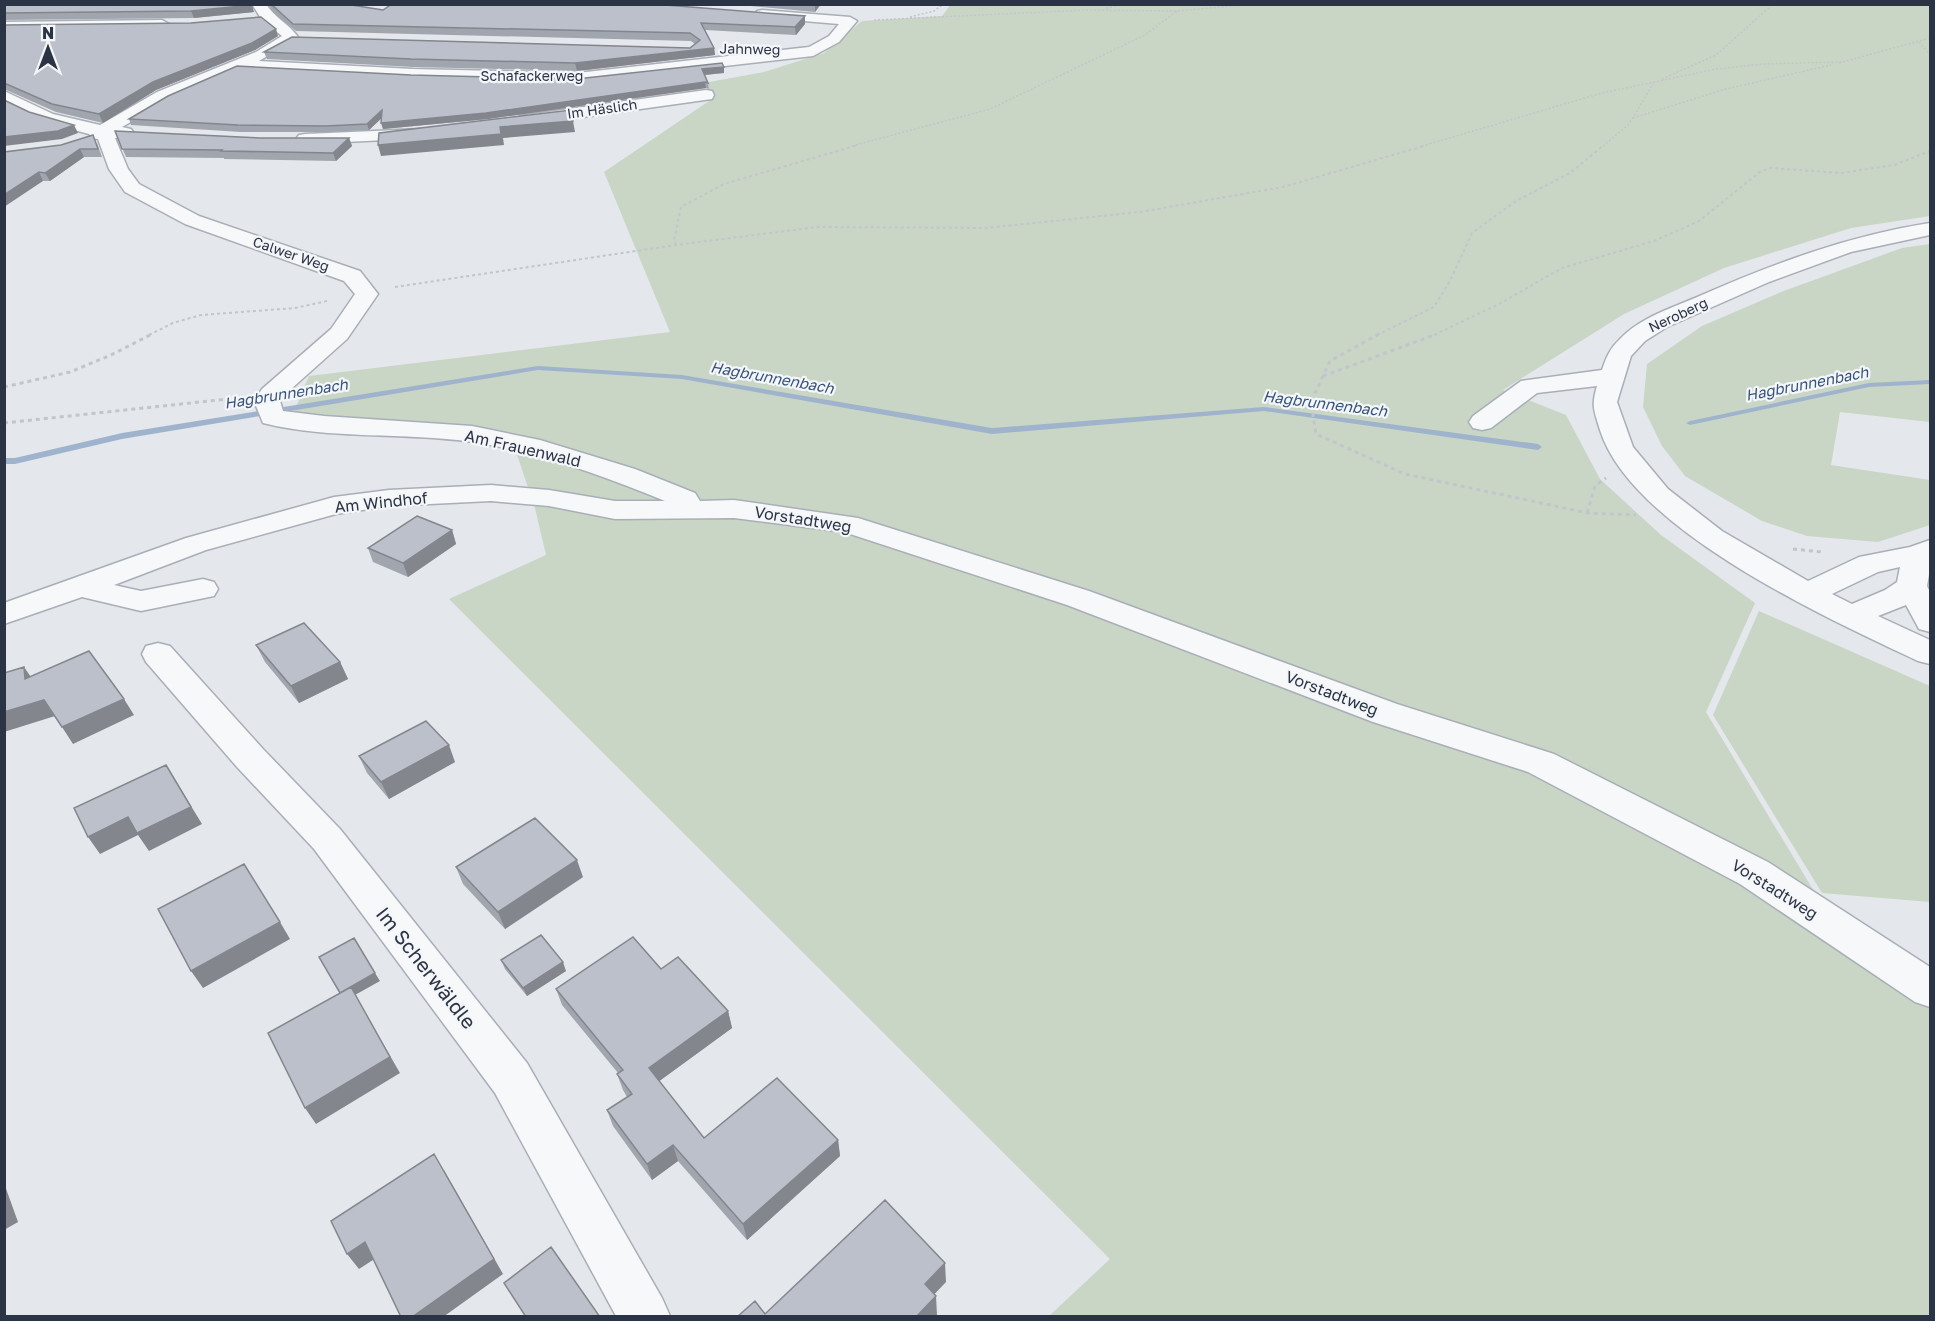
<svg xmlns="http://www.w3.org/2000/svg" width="1935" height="1321" font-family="'Golos Text',sans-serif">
<rect width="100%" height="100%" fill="#e4e7ec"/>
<path fill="#c9d6c5" d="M951,4L1930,5V216L1851,228L1724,268L1624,314L1503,390L1566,415L1600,479L1661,535L1755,603L1706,712L1815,893L1805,928L1930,1009V1316H1049L1110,1259L449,599L546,555L535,508L510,434L293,414L309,376L670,332L604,172L715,97L704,83L764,72L824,53L862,21L942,16Z
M1930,244V422L1840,412L1831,465L1930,480V525L1878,542L1807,536L1762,521L1685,476L1662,446L1643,407L1647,364L1702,326L1781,292L1902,248Z
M1759,611L1930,686V902L1822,893L1713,715Z"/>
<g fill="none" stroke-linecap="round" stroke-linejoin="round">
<path fill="#9fb4cc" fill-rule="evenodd" d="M538,366L682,375L992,428L1264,407L1538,444L1542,447L1538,450L1264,411L992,434L682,379L538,370L122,439L15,464H4V458H15L122,433Z
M1930,380V384L1869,387L1690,425L1686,423L1690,421L1869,383Z"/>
<defs>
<path id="minor" d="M252,4H266C275,18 289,24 298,37L259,61L413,69L577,73L809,47L829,36L839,24L757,17L755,14L757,11L762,10L850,17L857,21L839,42L813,56L577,83L413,79L239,70L169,100L122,127L131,129L134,133L131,137L115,138L128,169L139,184L199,216L360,271L378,294L347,339L281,398L280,401L283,411L324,416L472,426L540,440L635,469L695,493L700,501L734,500L858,518L1089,591L1397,704L1554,754L1768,862L1930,967V1007L1915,1002L1740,884L1528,772L1373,722L1067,605L844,532L734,518L615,519L549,506L491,501L389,506L336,514L206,550L114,585L141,591L203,579L214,582L218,589L214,596L141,611L82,597L4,624V603L186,538L334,497L389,490L491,485L549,490L615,501H665C603,476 539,452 473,442C403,432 331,440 263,423L254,401L262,389L331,329L355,294L344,281L185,224L125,192L109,169L98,139L92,138L89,134L41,121L4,103V91L53,114L100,125L157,92L256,52L282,36L262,20Z
M162,20L169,24L167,27L4,30V22Z
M706,90L712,91L714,95L712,99L526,125L520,124L517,120L520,116L526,115Z
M421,129L427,130L430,134L427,138L305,144L299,143L296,139L299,135L305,134Z
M1930,223V235L1851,252L1769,282L1667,327L1645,341L1631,356L1617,402L1633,447L1668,489L1722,531L1808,581L1859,557L1910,547L1930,540V569L1927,586L1930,592V632L1919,629L1906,605L1878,616L1930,640V664L1918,661C1827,618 1632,530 1600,430C1594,410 1591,406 1597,386L1537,393L1491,428L1482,430L1473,428L1469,422L1473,416L1521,381L1602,370C1606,358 1610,348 1620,339C1640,318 1669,309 1695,298C1772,264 1847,236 1930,223ZM1900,567L1897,582L1885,590L1852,604L1832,594L1878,572Z
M158,643L170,646L263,749L340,829L527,1063L662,1298L670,1316H616L495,1093L314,849L237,767L146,662L142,654L146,646Z"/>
</defs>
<use href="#minor" stroke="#a9aeb7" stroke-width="3"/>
<path stroke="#c2c5cb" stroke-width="1.5" stroke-dasharray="2 2" stroke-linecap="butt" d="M1106,8L1126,4
M910,17L934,11L943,4
M874,20L1087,10L1177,11L1253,4
M1919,42L1930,55
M1839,63L1930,38
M1662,79L1716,55L1773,4
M1633,118L1726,89L1831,65
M852,146L990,109L1145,35L1177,11
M1422,146L1602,93L1716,69L1764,64L1841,62
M1603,146L1629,124L1653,84"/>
<path stroke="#c2c5cb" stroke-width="2" stroke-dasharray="3 3" stroke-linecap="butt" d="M676,245L674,240L681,207L724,184L858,145
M395,287L676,245L818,227L986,228L1140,212L1283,187L1427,145
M149,335L173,323L201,315L295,308L327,301
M1377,335L1434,307L1450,281L1472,233L1516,201L1570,173L1604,145
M1434,335L1499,304L1562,268L1654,241L1699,221L1761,171L1771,168L1841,173L1894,165L1930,151"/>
<path stroke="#c2c5cb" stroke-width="3" stroke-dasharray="4 4" stroke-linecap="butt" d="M1379,334L1330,361L1311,402L1316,434L1405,474L1588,513L1636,515
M1323,376L1437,334
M4,387L70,372L111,355L152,334
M4,423L237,398
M1587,513L1595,486L1606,478
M1793,549L1822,552"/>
<use href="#minor" fill="#f7f8fa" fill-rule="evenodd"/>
</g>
<path fill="#a1a5ae" d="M4,4L254,12L194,18L4,20Z
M268,4H345L383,10L390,6L384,4H652L805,24L796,35L705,30L714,48L715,55L577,71L413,67L267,59L264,52L690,48L695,44L691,41L296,31L274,13Z
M729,4H821L815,12Z
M4,25L278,36L255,50L156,90L103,123L56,112L4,89Z
M724,73L705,75L708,83L709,89L706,88L488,119L383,129L381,118L369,130L328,132H241L131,125L129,119L411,75L576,79Z
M115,131L260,138H349L352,146L336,161L224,159V158L126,157Z
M97,143L102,157H84L50,181H43L4,152Z
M452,530L456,544L408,577L373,562L368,548Z
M256,645L340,662L348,679L299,703L265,662Z
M359,756L455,762L389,799L367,773Z
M456,867L583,877L505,929L463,884Z
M501,960L566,971L527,996L505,969Z
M661,969L728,1011L732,1028L659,1081L704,1138L838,1140L840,1156L747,1240L678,1161L652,1180L613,1126L607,1110L627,1097L623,1090L617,1074L618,1073L562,1005L556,989Z"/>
<path fill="#83868d" d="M821,4L815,12V5Z
M252,5L254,12L194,18L191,11Z
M805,16V24L796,35L795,27Z
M276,29L278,36L255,50L156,90L103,123L99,114L153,82Z
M714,48L715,55L577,71L575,63Z
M724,67V73L703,75L702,69Z
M705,82L706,88L488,119L383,129L381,123Z
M382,110L384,116L369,130L367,124Z
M571,110L575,132L503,138L504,145L381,156L378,145L500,127Z
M74,125L78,133L62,139L4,146V137Z
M349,138L352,146L336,161L333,153Z
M80,149L84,157L50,181L45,173Z
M39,172L43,181L4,207V195Z
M452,530L456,544L408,577L403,563Z
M340,662L348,679L299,703L291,686Z
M24,667L35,683L25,679Z
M124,699L134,715L73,744L62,727Z
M44,700L55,716L4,732V712Z
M449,745L455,762L389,799L381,782Z
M166,765L202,824L149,851L138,835L100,854L88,837L128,817Z
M577,860L583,877L505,929L498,912Z
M280,922L290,939L203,988L191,971Z
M563,962L566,971L527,996L523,988Z
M375,973L380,981L355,995L400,1073L316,1124L305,1108L340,993Z
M728,1011L732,1028L654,1085L649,1068Z
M838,1140L840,1156L747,1240L743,1224Z
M673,1145L678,1161L652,1180L647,1164Z
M444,1170L503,1274L443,1317H412Z
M4,1183L18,1222L4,1230Z
M365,1242L376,1258L359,1269L347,1254Z
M945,1263L946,1282L926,1303L925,1284Z
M936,1296L937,1315L935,1317H916Z"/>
<path fill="#bbc0ca" stroke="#83868d" stroke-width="1.5" d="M4,4H252V5L191,11L4,13Z
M271,4H345L383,10L392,4H652L805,16L795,27L701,23L714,48L575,63L411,59L264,52L292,37L690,48L700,40L690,33L293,24Z
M261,17L276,29L252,43L153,82L99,114L52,104L4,83V25L191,23Z
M722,63L724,67L702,69L708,83L705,82L486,113L381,123L382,110L367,124L326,126L238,125L129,119L168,96L237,66L411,75L576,79Z
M4,100L29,112L74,125L58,131L4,137Z
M571,110L573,121L500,127L501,134L378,145L379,133Z
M115,131L260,138H349L333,153L221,151L222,150L122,149Z
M93,135L98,149H80L45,173L39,172L4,195V152L61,145Z
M417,516L452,530L403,563L368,548Z
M304,623L340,662L291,686L256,645Z
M89,651L124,699L62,727L44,700L4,712V673L24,667L25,679Z
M426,721L449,745L381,782L359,756Z
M166,765L191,807L137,833L128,817L88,837L74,808Z
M535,818L577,860L498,912L456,867Z
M244,864L280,922L191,971L158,909Z
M541,935L563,962L523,988L501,960Z
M633,937L661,969L678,957L728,1011L649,1068L704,1138L777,1078L838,1140L743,1224L673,1145L647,1164L607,1110L632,1094L617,1074L623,1070L556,989Z
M354,938L375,973L340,993L319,957Z
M351,987L390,1057L305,1108L268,1033Z
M434,1154L494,1259L412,1317H401L365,1242L347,1254L331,1221Z
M885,1200L945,1263L925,1284L936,1296L916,1317H737L755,1301L765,1314Z
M551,1247L600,1317H526L504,1283Z"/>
<g text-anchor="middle" stroke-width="4.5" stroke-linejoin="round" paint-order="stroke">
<g font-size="14" fill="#2b3445" stroke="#f4f6f9">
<text transform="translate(750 49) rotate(1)" y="5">Jahnweg</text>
<text x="532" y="81">Schafackerweg</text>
<text transform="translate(602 109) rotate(-8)" y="5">Im Häslich</text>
<text transform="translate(291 254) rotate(19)" y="5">Calwer Weg</text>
<text transform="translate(1678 315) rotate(-25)" y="5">Neroberg</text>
</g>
<g font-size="15" font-style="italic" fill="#34527a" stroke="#f4f6f9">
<text transform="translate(772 378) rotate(10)" y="5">Hagbrunnenbach</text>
<text transform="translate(1807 384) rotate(-11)" y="5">Hagbrunnenbach</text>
<text transform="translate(286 394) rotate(-9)" y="5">Hagbrunnenbach</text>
<text transform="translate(1325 404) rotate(7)" y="5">Hagbrunnenbach</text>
</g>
<g font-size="16" fill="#2b3445" stroke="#f4f6f9">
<text transform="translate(523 448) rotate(13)" y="6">Am Frauenwald</text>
<text transform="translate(381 502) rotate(-6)" y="6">Am Windhof</text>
<text transform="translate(803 519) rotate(9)" y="6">Vorstadtweg</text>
<text transform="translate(1332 693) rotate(21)" y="6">Vorstadtweg</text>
<text transform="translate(1775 889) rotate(32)" y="6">Vorstadtweg</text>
</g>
<g font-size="20" fill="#2b3445" stroke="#f4f6f9">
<text transform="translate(426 968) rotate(52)" y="7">Im Scherwäldle</text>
</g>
</g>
<rect width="1935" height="1321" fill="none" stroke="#2b3445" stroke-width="12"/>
<g transform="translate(48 48)" stroke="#f4f6f9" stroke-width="4.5" paint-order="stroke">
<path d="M0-4.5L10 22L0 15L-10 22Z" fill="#2b3445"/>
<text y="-9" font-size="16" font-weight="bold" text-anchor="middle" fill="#2b3445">N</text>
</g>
</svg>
